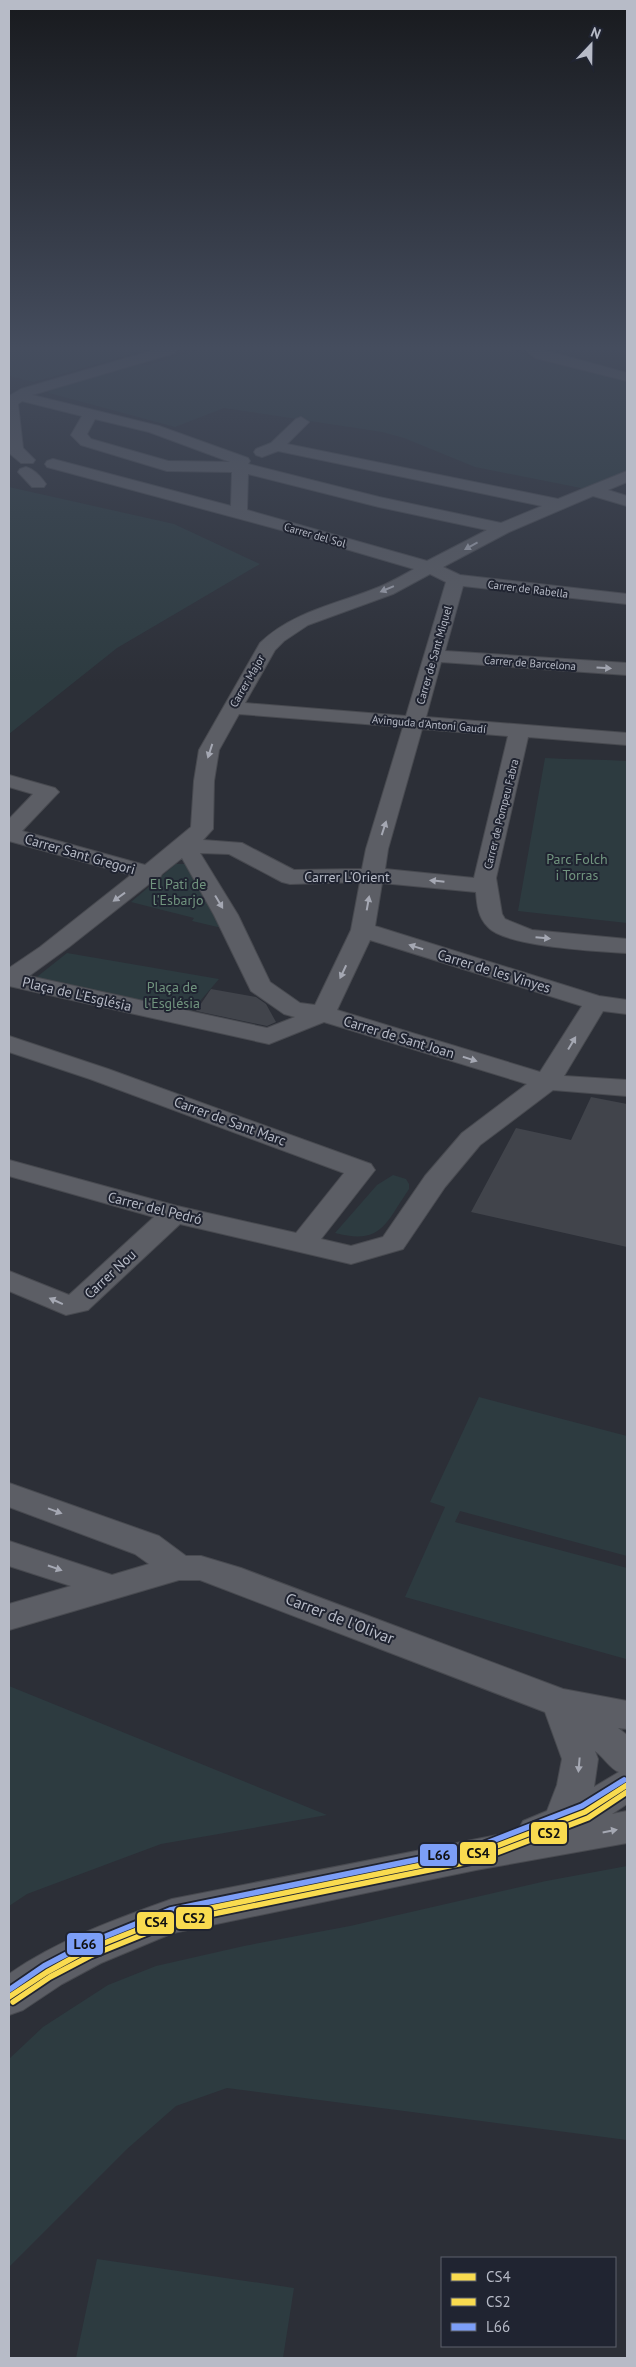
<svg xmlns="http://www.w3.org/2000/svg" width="636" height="2367" font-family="'PT Sans',sans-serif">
<rect width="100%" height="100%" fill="#2c2f37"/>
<path fill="#2d3b40" d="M9,350H146L34,382L9,376Z
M197,350H514L532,359L627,379V476L591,490L475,467L404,438L382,432L224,408L175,427L49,393L48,391L137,364L149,365Z
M9,485V487L174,524L260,564L117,648L9,734Z
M545,758C573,760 600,759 627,761V923L518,911Z
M176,864H188L222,928L192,921L194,918L131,902Z
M67,953L219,979L182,1022L23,988Z
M393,1175L406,1179L409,1184V1189C385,1224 382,1245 335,1233L377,1185Z
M479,1397L627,1436V1556L460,1511L455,1522L627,1568L626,1659L405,1597L445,1507L430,1502Z
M9,1686L327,1815L161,1844L27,1894L9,1906Z
M627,1866V2140L227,2088L176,2106L127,2149L9,2267V2059L43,2027L108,1985L156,1966L244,1946L350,1926L546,1881Z
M97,2259L294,2288L283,2358H76Z"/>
<path fill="#41444b" d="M211,989L256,997L266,1004L276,1022L267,1026L196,1011Z
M591,1097L627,1104V1247L471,1212L516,1128L571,1140Z"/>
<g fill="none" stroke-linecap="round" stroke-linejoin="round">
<defs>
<path id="street" d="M154,350H177L175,353L32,395L159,426L248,458L250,461L248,464L379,497L501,523L542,506L278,451L262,457L256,455L254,452L256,449L271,443L296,419L301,417L309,422L287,444L558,499L627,471V482L608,490L627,496V506L593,496L509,532L443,567L460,575L627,594V604L463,586L445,651L627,663V675L441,662L426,717L627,733V745L528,737L496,878L502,914L505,919L532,930L627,939V953C598,951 506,947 488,927C478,917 477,905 476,892L382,883L375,926L599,996L627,1000V1014L603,1011L564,1076L627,1080V1096L553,1090L480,1145L445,1187L403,1249L351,1264L180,1224L88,1310L66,1315L9,1291V1271L69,1295L154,1217L9,1176V1160L177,1206L296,1233L344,1173L90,1079L9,1052V1036L108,1069L371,1164L375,1170L321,1239L351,1246L383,1237L425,1176L462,1133L527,1084L324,1022L269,1044L9,986V968L40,947L131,875L9,841V819L33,794L9,787V775L55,788L59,792L22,831L145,865L191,827L194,781L199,750L260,643C293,611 338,604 379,587C391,582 403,575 414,569L281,530L47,467L45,464L47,461L53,459L231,506L232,472L167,471L81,445L71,435L82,416L22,401L18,404L23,448L35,460L33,463H21L9,453V396L21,389ZM95,419L149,432L230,462L168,461L91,439L87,434ZM248,474L379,507L487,530L427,561L247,510ZM430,574L446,582L406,716L245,703L275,650L284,641L308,625L393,594ZM239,714L403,727L366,849L362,869L294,870L242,843L203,840L213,829L214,781L219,750ZM422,729L508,736L474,878L385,869L388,849ZM200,853L229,854L282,882L290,884L360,882L351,930L315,1005L300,1003L270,982L238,915ZM182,858L214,915L251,991L284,1014L295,1017L267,1028L29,976L69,947L154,880L159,879L162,874ZM370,940L582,1006L540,1072L337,1010Z
M527,350H543L627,373V381L535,358Z
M26,467C34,469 41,477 46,484L44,487H32L18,472L20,469Z
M9,1483L159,1536L186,1556H201L241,1568L563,1689L627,1701V1729L618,1728L627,1735V1804L612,1814L627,1811V1843L476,1870L173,1933L101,1963L62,1984L23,2010L9,2015V1974C58,1940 116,1919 172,1899L518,1831L523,1821L547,1811L557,1785L562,1759L545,1712L200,1580H179L9,1630V1604L71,1586L9,1566V1541L112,1575L149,1564L135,1554L9,1507ZM595,1751C604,1757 610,1769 619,1772L594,1787L598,1759Z"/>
</defs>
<use href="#street" stroke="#484a50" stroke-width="2"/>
<use href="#street" fill="#5c5e65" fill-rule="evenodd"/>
<defs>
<path id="bus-1" d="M9,1997L47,1972L87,1950L172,1916L476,1854L585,1812L627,1785"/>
<path id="bus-2" d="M13,2002L50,1977L90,1956L174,1922L478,1860L588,1818L627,1792"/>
<path id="bus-3" d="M9,1990L44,1966L84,1945L170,1910L474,1848L582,1806L624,1780"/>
</defs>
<use href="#bus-1" stroke="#202431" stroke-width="9"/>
<use href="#bus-2" stroke="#202431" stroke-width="9"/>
<use href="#bus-3" stroke="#202431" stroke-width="9"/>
<use href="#bus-1" stroke="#f9db4f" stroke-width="5.5"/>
<use href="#bus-2" stroke="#f9db4f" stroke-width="5.5"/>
<use href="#bus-3" stroke="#7c9ef7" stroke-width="5.5"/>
</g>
<defs><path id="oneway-solid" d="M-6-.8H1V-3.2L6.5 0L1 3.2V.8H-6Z" transform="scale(1.25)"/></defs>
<g fill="#a5a8b3">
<use href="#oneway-solid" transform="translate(471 546) rotate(151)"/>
<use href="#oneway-solid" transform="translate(387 589) rotate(157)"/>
<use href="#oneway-solid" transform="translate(604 668) rotate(4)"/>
<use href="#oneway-solid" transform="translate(210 751) rotate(108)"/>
<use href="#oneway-solid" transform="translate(384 828) rotate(-72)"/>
<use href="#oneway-solid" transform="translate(437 881) rotate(-174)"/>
<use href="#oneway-solid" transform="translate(119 897) rotate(144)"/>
<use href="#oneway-solid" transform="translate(219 902) rotate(59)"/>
<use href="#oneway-solid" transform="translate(368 903) rotate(-80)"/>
<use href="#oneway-solid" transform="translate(543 938) rotate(5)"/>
<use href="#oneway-solid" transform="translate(416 947) rotate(-163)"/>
<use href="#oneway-solid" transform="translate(343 972) rotate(115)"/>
<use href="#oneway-solid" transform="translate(572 1043) rotate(-59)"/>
<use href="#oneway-solid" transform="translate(470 1059) rotate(17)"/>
<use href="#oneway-solid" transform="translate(56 1301) rotate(-156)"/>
<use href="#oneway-solid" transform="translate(55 1511) rotate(20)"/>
<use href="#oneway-solid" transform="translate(55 1568) rotate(19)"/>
<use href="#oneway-solid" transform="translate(579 1765) rotate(95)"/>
<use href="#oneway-solid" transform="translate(610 1831) rotate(-11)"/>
</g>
<linearGradient id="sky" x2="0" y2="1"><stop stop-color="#181a1e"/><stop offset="0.51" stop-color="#454d5e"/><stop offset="1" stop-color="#454d5e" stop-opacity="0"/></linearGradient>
<rect width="636" height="682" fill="url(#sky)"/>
<g text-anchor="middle" stroke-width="4" stroke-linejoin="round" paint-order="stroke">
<g font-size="11" fill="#b7bbc7" stroke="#202431">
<text transform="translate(315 535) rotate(16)" y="4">Carrer del Sol</text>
<text transform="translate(528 589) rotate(7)" y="4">Carrer de Rabella</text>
<text transform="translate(434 655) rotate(-74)" y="4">Carrer de Sant Miquel</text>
<text transform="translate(530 663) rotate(4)" y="4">Carrer de Barcelona</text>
<text transform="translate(247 681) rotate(-60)" y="4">Carrer Major</text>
<text transform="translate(429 724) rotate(5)" y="4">Avinguda d'Antoni Gaudí</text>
<text transform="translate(501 814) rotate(-76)" y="4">Carrer de Pompeu Fabra</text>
</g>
<g font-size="14" fill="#b7bbc7" stroke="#202431">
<text transform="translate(80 854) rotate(16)" y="5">Carrer Sant Gregori</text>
<text x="347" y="882">Carrer L'Orient</text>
<text transform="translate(494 971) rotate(17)" y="5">Carrer de les Vinyes</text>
<text transform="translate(77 994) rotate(13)" y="5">Plaça de L'Església</text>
<text transform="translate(399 1037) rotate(17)" y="5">Carrer de Sant Joan</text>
<text transform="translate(230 1121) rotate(20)" y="5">Carrer de Sant Marc</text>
<text transform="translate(155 1208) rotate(14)" y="5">Carrer del Pedró</text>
<text transform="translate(110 1274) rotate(-43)" y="5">Carrer Nou</text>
</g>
<g font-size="14" fill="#71957f" stroke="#202431">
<text x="577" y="864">Parc Folch<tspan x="577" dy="16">i Torras</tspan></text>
<text x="178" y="889">El Pati de<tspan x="178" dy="16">l'Esbarjo</tspan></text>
<text x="172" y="992">Plaça de<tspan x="172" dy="16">l'Església</tspan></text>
</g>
<g font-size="16" fill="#b7bbc7" stroke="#202431">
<text transform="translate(340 1618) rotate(21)" y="6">Carrer de l'Olivar</text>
</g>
</g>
<g stroke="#202431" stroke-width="2">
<rect x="530" y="1821" width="38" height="24" rx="5" fill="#f9db4f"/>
<rect x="459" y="1841" width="38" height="24" rx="5" fill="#f9db4f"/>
<rect x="419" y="1843" width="39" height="24" rx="5" fill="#7c9ef7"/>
<rect x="175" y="1906" width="38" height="24" rx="5" fill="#f9db4f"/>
<rect x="136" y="1911" width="39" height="24" rx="5" fill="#f9db4f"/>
<rect x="66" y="1932" width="38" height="24" rx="5" fill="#7c9ef7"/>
</g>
<g font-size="14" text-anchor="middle" font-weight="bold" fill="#111">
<text x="549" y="1838">CS2</text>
<text x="478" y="1858">CS4</text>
<text x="439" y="1860">L66</text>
<text x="194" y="1923">CS2</text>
<text x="156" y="1927">CS4</text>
<text x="85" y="1949">L66</text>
</g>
<rect width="636" height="2367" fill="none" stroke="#b7bbc7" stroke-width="20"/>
<rect x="441" y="2257" width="175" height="90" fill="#202431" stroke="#5c606d"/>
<rect x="451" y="2273" width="25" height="8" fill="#f9db4f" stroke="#5c606d"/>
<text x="486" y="2282" font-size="15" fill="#b7bbc7">CS4</text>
<rect x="451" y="2298" width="25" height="8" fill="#f9db4f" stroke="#5c606d"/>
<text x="486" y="2307" font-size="15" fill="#b7bbc7">CS2</text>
<rect x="451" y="2323" width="25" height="8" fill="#7c9ef7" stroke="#5c606d"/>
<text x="486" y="2332" font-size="15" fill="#b7bbc7">L66</text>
<g transform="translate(591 45) rotate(22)" stroke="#202431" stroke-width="4" paint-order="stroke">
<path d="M0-4L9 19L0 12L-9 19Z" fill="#b7bbc7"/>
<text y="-8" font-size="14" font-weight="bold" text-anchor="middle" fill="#b7bbc7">N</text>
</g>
</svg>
